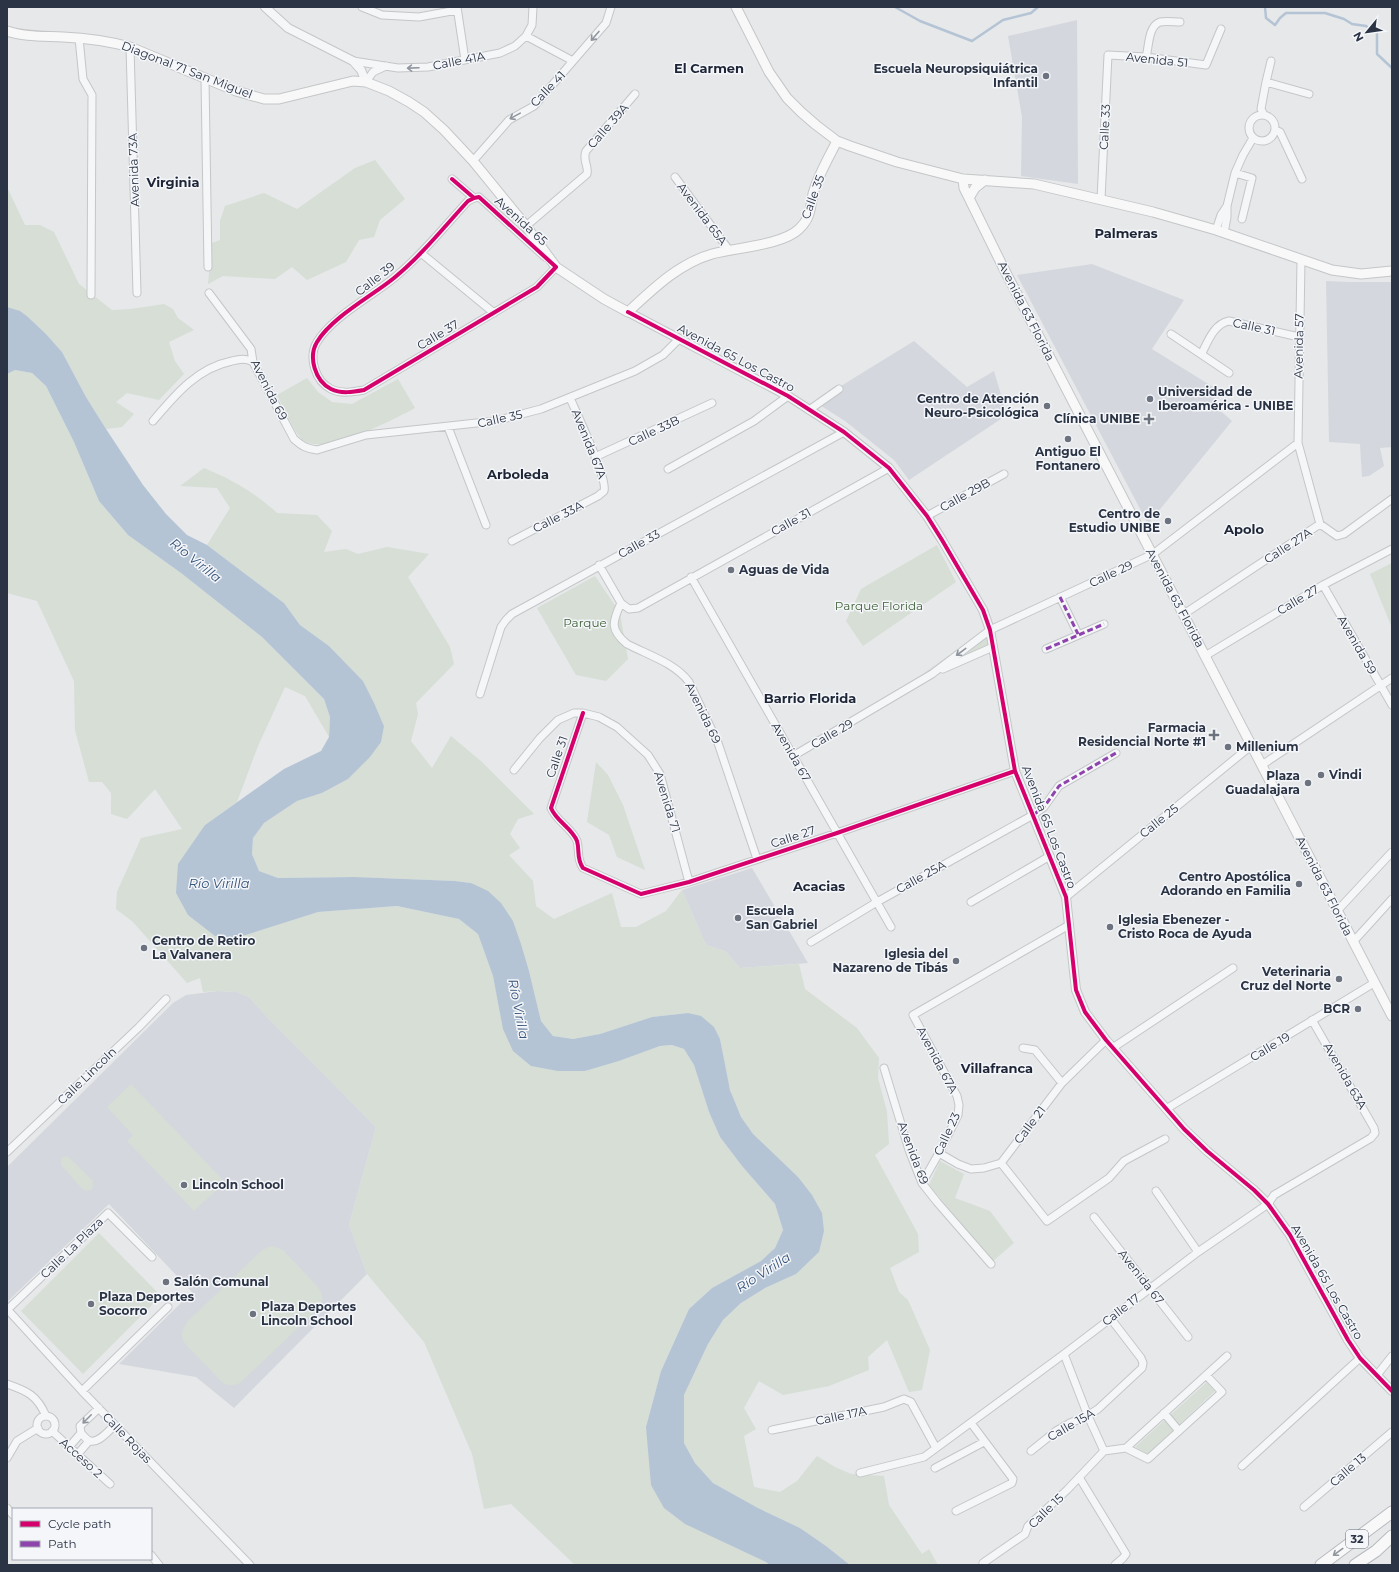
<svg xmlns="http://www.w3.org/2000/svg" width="1399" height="1572" font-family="Montserrat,sans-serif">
<rect width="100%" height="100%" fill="#e6e8ea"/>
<path fill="#d4d7dd" d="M1077,20L1078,184L1021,176L1022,117L1008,36Z
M1092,264L1184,300L1152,349L1221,392L1215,406L1232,421L1148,524L1017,275Z
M1326,281L1349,282H1392V447L1380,448L1384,466L1369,476L1362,477L1360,444L1329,442Z
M914,341L967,387L994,371L1007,415L909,480L894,460L845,421L815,402Z
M752,868L808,963L740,968L725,951L706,945L682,890Z
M218,991L237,992L249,997L270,1020L376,1127L349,1225L367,1274L234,1408L196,1377L119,1364L192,1292L109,1204L7,1302V1167L173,1003L186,995Z"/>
<path fill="#d6ded6" d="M375,160L405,199L380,220L374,237L359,240L346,262L307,280L292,267L275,279L223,276L208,284L212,243L220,240V221L225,206L264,193L297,209L355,168Z
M7,187L25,225H40L54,232L79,284L112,310L131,309L164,304L173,309L178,318L194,330L169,342L175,361L184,374L159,400L127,393L116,402L134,414L122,427L106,429L86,397L62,352L46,334L28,317L7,307Z
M15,370L32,373L46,386L74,442L99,501L128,535L181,573L262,637L324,699L330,717L329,737L305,696L285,687L258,746L237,802L205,825L282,922L318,912L397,906L459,919L478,934L493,976L504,1029L585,1071L619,1061L660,1046L672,1045L684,1049L694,1065L709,1112L720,1137L742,1166L775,1204L783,1230L775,1248L761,1261L712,1288L689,1309L661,1371L646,1427L770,1565H575L511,1504L484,1509L472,1454L424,1342L367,1274L349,1225L376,1127L270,1020L249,997L237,992L218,991L203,992L200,978L187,983L133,922L116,909L117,892L141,838L182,829L155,789L127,819L111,814V793L102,782H89L75,730L74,681L37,601L7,593V374Z
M307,378L318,392L332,402L352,404L398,379L415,408C394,419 323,457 303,440C294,433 283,406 277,395Z
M204,468C231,479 256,493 277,513L317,515L332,531L324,552L346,549L358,554L387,547L429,554L408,577L450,647L454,664L416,703L418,714L411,741L432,768L451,736L482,762L534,814L518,819L510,834L520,848L509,855L533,881L536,906L554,919L612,893L621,927H636L666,911L682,890L706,945L725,951L740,968L799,964L805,989L857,1028L879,1058L878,1078L887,1112L889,1144L875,1155L918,1234L919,1252L890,1268L899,1292L908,1300L930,1350L922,1390L909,1392L887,1340L868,1357L869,1370L829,1386L783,1395L759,1381L744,1408L756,1429L744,1436L754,1487L780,1492L797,1481L817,1456L835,1467L851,1474L884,1476L889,1505L922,1554L929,1549L938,1565H850L826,1546L800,1528L758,1508L713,1483L695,1463L684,1443V1395L708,1344L723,1320L741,1303L765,1288L796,1274L798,1177C779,1160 752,1139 741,1117C728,1093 725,1065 720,1039L688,1013L652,1017L600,1034L573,1039L553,1036L541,1021L529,971L513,921L471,883L455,881L355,877L278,878L259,871L252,854L253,838L264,823L297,801L322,793L348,779L384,726L363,681L329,646L300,625L284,603L207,545L230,508L217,488L180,486Z
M937,545L956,582L863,646L846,621L861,589Z
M1392,563V628L1370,574Z
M595,576L620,613L628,659L606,681L576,675L537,608Z
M985,630L988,645L924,673Z
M596,762L608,775L623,805L645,870L617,857L609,835L587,822Z
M131,1084L222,1179L218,1183L221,1186L194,1211L127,1141L133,1135L107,1107Z
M66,1156L70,1158L93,1181V1186L91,1190L86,1191L82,1189L61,1165V1159Z
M940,1161L964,1174L955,1198L990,1211L1014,1243L993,1261L929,1185Z
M99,1233L161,1296L83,1374L21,1311Z
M273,1246L283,1250L318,1287C323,1294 324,1301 319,1308L240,1383C233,1386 228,1386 222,1382L186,1345C179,1336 182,1329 188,1321L261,1251L266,1248Z
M1208,1381L1216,1390L1148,1454L1135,1447Z"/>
<path fill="#b4c4d5" d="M7,307L20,311L28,317L46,334L62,352L86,397L106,429L143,485L166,514L187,535L207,545L284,603L300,625L329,646L363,681L374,703L384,726L381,742L370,757L348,779L322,793L297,801L264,823L253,838L252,854L259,871L278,878L355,877L455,881L471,883L488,891L501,903L513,921L521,944L529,971L541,1021L553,1036L573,1039L600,1034L652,1017L688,1013L701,1016L714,1027L720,1039L730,1090L741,1117L753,1134L798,1177L812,1195L822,1213L824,1231L819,1252L796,1274L765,1288L741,1303L723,1320L708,1344L684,1395V1443L695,1463L713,1483L758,1508L800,1528L826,1546L850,1565H770L766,1562L685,1524L664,1508L651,1485L646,1427L661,1371L689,1309L712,1288L761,1261L775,1248L783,1230L775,1204L742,1166L720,1137L709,1112L694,1065L684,1049L672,1045L660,1046L619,1061L585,1071H558L531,1066L513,1051L503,1029L493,976L478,934L459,919L397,906L318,912L236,938L215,936L188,915L176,893L178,864L205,825L284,769L321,751L329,737L330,717L324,699L262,637L181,573L128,535L99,501L74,442L46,386L32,373L15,370L7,374Z"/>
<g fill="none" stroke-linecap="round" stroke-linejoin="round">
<path stroke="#b4c4d5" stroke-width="2.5" d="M895,7L920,21L972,41L1003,20L1031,13L1038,7
M1265,7L1266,18L1275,25L1280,18L1286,13H1325L1344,19L1352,24L1366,26L1377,33V54L1392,68"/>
<defs>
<path id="minor" d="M362,7L382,15L419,17L457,10
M457,7L465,60
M526,36L573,61
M79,38L83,79L92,95L91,295
M130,47L137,293
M1146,57C1149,47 1148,26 1160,22C1166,21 1174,22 1180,22
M353,61L398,68L428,67L500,53L515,46L526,36L532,25L533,7
M205,79L208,267
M366,82L373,72L386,66
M1266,82L1309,94
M1249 128a13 13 0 1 1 26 0a13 13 0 1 1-26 0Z
M1264,115L1261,109L1266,82L1271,61
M1275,130L1280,132L1302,179
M473,161L509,120L534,106L606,23L611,7
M1235,173L1252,178L1242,219
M675,177L729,250
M452,179L474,198L479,197L545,257
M474,198L468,201C444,227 422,255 394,278C372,296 332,317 317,342C308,357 315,381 331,389C341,394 353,392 364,390L537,287L556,267L553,264
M1101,199L1108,55L1146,57L1206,65L1221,29
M526,226L587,174C589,166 582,160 586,151L635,94
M1216,230L1221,215L1227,206
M1224,233L1227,217V206L1235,173L1243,155L1253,138
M421,253L494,313
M1301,260L1298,443L1320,524
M209,293L251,349L253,362L294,439C302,446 307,449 317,450L366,435L495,421L541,409L635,371L663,355L679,339
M1171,334L1229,373
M1202,353C1208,341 1214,324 1229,321L1299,337
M809,410L839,389
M153,421C175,395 197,368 232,361C240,359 246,358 253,362
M448,427L486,525
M595,457L712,403
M668,469L754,421L788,396
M927,516L1004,474
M1320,524L1337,536L1344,534L1392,499
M512,541L598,496L604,491C608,479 577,414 570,398
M599,565L621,603L629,609L638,608L889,468
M691,577L891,927
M1323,585L1392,705
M1060,597L1078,634
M621,603C612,622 610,630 627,644C648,655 675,663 689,682L718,743L757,859
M1184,614L1320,524
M1046,649L1104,624
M1205,656L1323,585L1392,549
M943,669L993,647
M480,694L501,627L506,620L512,614L844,432
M583,713L551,808C556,821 572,828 577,841C580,851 576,858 583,868L641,894L689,882L837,833L1015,771
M793,756L932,674L990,630L1153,554L1298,443
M1262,765L1392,678
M514,770L540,738L558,720L574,713H583L599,717L617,727L648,755L660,774L689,882
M1066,897L1252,745
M971,902L1050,856
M1337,911L1392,852
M811,942L877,902L1033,815L1044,807L1059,786L1116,753
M1353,942L1392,899
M1114,1047L1233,968
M1023,1048L1035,1050L1062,1083
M884,1068L909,1150L922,1183L937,1202L991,1264
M1166,1109L1374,983
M7,1152L139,1027L166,999
M939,1153L958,1164L971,1169L984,1168L1001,1163L1062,1083L1106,1040
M1001,1163L1047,1221L1109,1178L1124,1161L1165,1139
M922,1183L939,1153L958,1115L959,1105L957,1096L913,1015L1069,925
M1156,1191L1198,1252
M1094,1217L1188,1337
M7,1309L82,1391L250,1565
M7,1310L108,1213L152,1257
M1064,1354L1088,1416L1104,1451
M1377,1375L1392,1356
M7,1384C27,1391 37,1395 46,1416
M82,1391L168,1307
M99,1408L80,1426L81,1433C83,1435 85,1438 88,1440C97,1446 109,1430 115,1425
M1164,1413L1179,1431
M37 1425a9 9 0 1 1 18 0a9 9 0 1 1-18 0Z
M772,1430L884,1407L904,1399L911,1402L936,1448
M52,1431L110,1484
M69,1447L81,1433
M1126,1448L1148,1459L1222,1392L1206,1375
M1031,1451L1056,1431L1070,1423L1087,1416L1098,1409L1142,1368L1143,1363L1141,1358L1111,1319
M1104,1451L1126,1448L1227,1356
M77,1455L89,1441
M7,1458L17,1441L38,1428
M1242,1466L1360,1358
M935,1468L984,1442
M860,1473L924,1457L1064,1354L1198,1252L1268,1204L1274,1195L1371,1138L1375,1133L1374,1128L1312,1020
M1079,1477L1126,1554L1123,1558L1115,1565
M1304,1507L1392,1432
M7,1508L13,1515
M956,1511L1012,1483L1013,1479L971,1423
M151,1555L159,1565
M983,1563L1025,1534L1028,1526L1067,1490L1104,1451"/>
<path id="tertiary" d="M265,7L288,28L353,61L361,70L366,82
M628,312L788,396L844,432L889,468L927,516L942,540L983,610L990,630L1015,771L1066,897L1076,990L1085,1012L1106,1040L1184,1129L1207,1151L1254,1190L1268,1204L1290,1235L1348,1340L1360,1358L1392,1391"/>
<path id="secondary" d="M736,7L769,72L787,98L801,112L816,125L837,141L850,146L897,162L963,179L1034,184L1153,212L1216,230L1332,270L1361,274L1392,271
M7,31C24,37 44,36 63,37C85,38 108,41 130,47L236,91L264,99H279L353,81L366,82L389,91L409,102L424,112L444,130L473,161L526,226L556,267L604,299L628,312C653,289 678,264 712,254C734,248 783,245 799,229C811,218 810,208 813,194C818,175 829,157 837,141
M963,179L964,188L969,198L1004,269L1392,1016
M969,198L975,188L985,180"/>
<path id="trunk" d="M1321,1565L1392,1512
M1355,1565L1376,1551L1392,1536"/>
</defs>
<use href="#minor" stroke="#c4c6c8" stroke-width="9"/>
<use href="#tertiary" stroke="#c4c6c8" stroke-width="10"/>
<use href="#secondary" stroke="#c4c6c8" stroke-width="11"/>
<use href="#trunk" stroke="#b8bbbf" stroke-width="13"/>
<use href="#minor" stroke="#f5f6f7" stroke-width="7"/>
<use href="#tertiary" stroke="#f5f6f7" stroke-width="8"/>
<use href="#secondary" stroke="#f8f8f8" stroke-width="9"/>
<use href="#trunk" stroke="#f8f8f8" stroke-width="11"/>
<path stroke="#8e44ad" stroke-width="3" stroke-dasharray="6 3" stroke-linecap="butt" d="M1060,597L1078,634
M1046,649L1104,624
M1033,815L1044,807L1059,786L1116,753"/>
<defs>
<path id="cycleway" d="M452,179L474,198L479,197L556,267L537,287L364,390C353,392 341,394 331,389C315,381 308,357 317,342C332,317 372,296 394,278C422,255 444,227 468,201L474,198
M628,312L788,396L844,432L889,468L927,516L942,540L983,610L990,630L1015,771L1066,897L1076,990L1085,1012L1106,1040L1184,1129L1207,1151L1254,1190L1268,1204L1290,1235L1348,1340L1360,1358L1392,1391
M583,713L551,808C556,821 572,828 577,841C580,851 576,858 583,868L641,894L689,882L837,833L1015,771"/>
</defs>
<use href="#cycleway" stroke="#f4f6f9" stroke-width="6"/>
<use href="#cycleway" stroke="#d6006c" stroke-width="4"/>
</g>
<defs><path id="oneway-shaft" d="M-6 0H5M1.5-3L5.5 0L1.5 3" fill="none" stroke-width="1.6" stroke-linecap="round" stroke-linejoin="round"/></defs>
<g stroke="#90959e">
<use href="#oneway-shaft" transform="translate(595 36) rotate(131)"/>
<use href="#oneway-shaft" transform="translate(413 68) rotate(178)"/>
<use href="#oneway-shaft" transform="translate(515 116) rotate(151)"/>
<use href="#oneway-shaft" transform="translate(961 652) rotate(143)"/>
<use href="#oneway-shaft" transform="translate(87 1419) rotate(135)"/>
</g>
<use stroke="#92969e" href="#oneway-shaft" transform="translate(1338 1552) rotate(144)"/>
<g fill="#6c737f" stroke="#f4f6f9" stroke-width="1.5">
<circle cx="1046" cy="76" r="4"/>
<circle cx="1150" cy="399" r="4"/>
<circle cx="1047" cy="406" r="4"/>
<path d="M1147 413h4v4h4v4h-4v4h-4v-4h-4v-4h4z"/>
<circle cx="1068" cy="439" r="4"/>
<circle cx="1168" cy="521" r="4"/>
<circle cx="731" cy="570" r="4"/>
<path d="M1212 729h4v4h4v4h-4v4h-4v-4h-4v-4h4z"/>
<circle cx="1228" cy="747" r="4"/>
<circle cx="1321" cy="775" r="4"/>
<circle cx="1308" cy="783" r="4"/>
<circle cx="1299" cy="884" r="4"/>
<circle cx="738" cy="918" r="4"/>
<circle cx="1110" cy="927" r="4"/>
<circle cx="144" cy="948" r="4"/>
<circle cx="956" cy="961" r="4"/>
<circle cx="1339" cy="979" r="4"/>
<circle cx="1358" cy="1009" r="4"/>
<circle cx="184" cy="1185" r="4"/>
<circle cx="166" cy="1282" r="4"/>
<circle cx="91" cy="1304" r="4"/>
<circle cx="253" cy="1314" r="4"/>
</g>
<g text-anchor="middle" stroke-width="3" stroke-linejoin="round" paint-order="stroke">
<rect fill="#f4f6f9" stroke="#676e7b" stroke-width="1" x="1346" y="1530" width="22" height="18" rx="3"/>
<g font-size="11" font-weight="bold" fill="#2b3445">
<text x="1357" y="1543">32</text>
</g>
<g font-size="12" fill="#2b3445" stroke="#f4f6f9">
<text transform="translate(1157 60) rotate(6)" y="4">Avenida 51</text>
<text transform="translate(459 61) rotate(-11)" y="4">Calle 41A</text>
<text transform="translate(187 70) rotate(21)" y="4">Diagonal 71 San Miguel</text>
<text transform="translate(548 89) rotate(-46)" y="4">Calle 41</text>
<text transform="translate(608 126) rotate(-49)" y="4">Calle 39A</text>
<text transform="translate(1105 127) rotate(-87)" y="4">Calle 33</text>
<text transform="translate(134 170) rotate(-92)" y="4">Avenida 73A</text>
<text transform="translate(813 197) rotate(-70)" y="4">Calle 35</text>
<text transform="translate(702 214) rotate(53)" y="4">Avenida 65A</text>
<text transform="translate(521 221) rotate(42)" y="4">Avenida 65</text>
<text transform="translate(375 279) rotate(-38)" y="4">Calle 39</text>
<text transform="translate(1026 311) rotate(63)" y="4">Avenida 63 Florida</text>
<text transform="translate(1254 327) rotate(12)" y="4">Calle 31</text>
<text transform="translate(438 335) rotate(-31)" y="4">Calle 37</text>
<text transform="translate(1299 346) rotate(-89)" y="4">Avenida 57</text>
<text transform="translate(736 358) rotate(28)" y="4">Avenida 65 Los Castro</text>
<text transform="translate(269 390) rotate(63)" y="4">Avenida 69</text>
<text transform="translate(500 419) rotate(-12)" y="4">Calle 35</text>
<text transform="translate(654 431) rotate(-25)" y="4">Calle 33B</text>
<text transform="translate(589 444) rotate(68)" y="4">Avenida 67A</text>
<text transform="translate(965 495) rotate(-29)" y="4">Calle 29B</text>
<text transform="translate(558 517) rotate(-27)" y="4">Calle 33A</text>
<text transform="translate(791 522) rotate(-29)" y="4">Calle 31</text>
<text transform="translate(639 544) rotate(-29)" y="4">Calle 33</text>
<text transform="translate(1288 546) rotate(-33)" y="4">Calle 27A</text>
<text transform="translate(1111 574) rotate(-25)" y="4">Calle 29</text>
<text transform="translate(1175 598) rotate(62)" y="4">Avenida 63 Florida</text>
<text transform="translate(1298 600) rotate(-31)" y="4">Calle 27</text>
<text transform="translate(1357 645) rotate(60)" y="4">Avenida 59</text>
<text transform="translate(703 713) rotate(64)" y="4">Avenida 69</text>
<text transform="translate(832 734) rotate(-30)" y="4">Calle 29</text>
<text transform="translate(791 752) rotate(60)" y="4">Avenida 67</text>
<text transform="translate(557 757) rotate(-71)" y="4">Calle 31</text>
<text transform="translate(667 802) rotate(73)" y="4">Avenida 71</text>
<text transform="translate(1159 821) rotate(-39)" y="4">Calle 25</text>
<text transform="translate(1049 827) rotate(69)" y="4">Avenida 65 Los Castro</text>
<text transform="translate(793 837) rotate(-18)" y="4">Calle 27</text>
<text transform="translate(921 877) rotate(-29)" y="4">Calle 25A</text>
<text transform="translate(1324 886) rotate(63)" y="4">Avenida 63 Florida</text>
<text transform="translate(1270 1047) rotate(-31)" y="4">Calle 19</text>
<text transform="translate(937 1060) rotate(62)" y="4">Avenida 67A</text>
<text transform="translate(87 1076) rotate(-44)" y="4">Calle Lincoln</text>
<text transform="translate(1345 1076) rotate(60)" y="4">Avenida 63A</text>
<text transform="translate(1030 1125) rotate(-53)" y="4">Calle 21</text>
<text transform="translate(947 1134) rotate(-65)" y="4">Calle 23</text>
<text transform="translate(913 1153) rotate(69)" y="4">Avenida 69</text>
<text transform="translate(72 1248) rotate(-44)" y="4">Calle La Plaza</text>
<text transform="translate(1141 1277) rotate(52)" y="4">Avenida 67</text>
<text transform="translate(1327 1282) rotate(60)" y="4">Avenida 65 Los Castro</text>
<text transform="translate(1121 1310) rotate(-38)" y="4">Calle 17</text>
<text transform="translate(841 1416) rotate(-12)" y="4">Calle 17A</text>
<text transform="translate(1071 1425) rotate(-30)" y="4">Calle 15A</text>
<text transform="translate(127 1438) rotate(46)" y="4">Calle Rojas</text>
<text transform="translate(81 1458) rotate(42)" y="4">Acceso 2</text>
<text transform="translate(1348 1470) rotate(-41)" y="4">Calle 13</text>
<text transform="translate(1046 1511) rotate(-44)" y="4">Calle 15</text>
</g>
<g font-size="12" font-weight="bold" fill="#2b3445" stroke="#f4f6f9" text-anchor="start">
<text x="1038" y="73" text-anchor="end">Escuela Neuropsiquiátrica<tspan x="1038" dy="14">Infantil</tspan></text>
<text x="1158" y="396">Universidad de<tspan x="1158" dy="14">Iberoamérica - UNIBE</tspan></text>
<text x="1039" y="403" text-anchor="end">Centro de Atención<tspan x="1039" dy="14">Neuro-Psicológica</tspan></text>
<text x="1140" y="423" text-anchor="end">Clínica UNIBE</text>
<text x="1068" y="456" text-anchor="middle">Antiguo El<tspan x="1068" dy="14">Fontanero</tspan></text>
<text x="1160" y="518" text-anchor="end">Centro de<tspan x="1160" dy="14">Estudio UNIBE</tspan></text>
<text x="739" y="574">Aguas de Vida</text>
<text x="1206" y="732" text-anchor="end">Farmacia<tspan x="1206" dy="14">Residencial Norte #1</tspan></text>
<text x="1236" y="751">Millenium</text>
<text x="1329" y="779">Vindi</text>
<text x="1300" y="780" text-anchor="end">Plaza<tspan x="1300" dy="14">Guadalajara</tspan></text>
<text x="1291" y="881" text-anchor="end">Centro Apostólica<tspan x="1291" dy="14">Adorando en Familia</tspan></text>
<text x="746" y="915">Escuela<tspan x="746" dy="14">San Gabriel</tspan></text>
<text x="1118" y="924">Iglesia Ebenezer -<tspan x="1118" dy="14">Cristo Roca de Ayuda</tspan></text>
<text x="152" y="945">Centro de Retiro<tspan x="152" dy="14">La Valvanera</tspan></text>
<text x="948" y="958" text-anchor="end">Iglesia del<tspan x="948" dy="14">Nazareno de Tibás</tspan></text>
<text x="1331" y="976" text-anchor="end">Veterinaria<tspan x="1331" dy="14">Cruz del Norte</tspan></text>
<text x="1350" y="1013" text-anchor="end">BCR</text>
<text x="192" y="1189">Lincoln School</text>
<text x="174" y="1286">Salón Comunal</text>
<text x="99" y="1301">Plaza Deportes<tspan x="99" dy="14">Socorro</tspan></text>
<text x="261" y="1311">Plaza Deportes<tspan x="261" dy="14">Lincoln School</tspan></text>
</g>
<g font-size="12" fill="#3f6138" stroke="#f4f6f9">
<text x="879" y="610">Parque Florida</text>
<text x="585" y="627">Parque</text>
</g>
<g font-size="13" font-weight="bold" fill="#1d2536" stroke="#f4f6f9">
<text x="709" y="73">El Carmen</text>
<text x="173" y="187">Virginia</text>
<text x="1126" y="238">Palmeras</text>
<text x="518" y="479">Arboleda</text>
<text x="1244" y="534">Apolo</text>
<text x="810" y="703">Barrio Florida</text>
<text x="819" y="891">Acacias</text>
<text x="997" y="1073">Villafranca</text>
</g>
<g font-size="13" font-style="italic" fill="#34527a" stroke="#f4f6f9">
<text transform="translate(196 560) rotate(39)" y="5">Río Virilla</text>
<text x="219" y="888">Río Virilla</text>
<text transform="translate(519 1009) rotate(79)" y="5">Río Virilla</text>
<text transform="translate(763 1272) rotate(-33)" y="5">Río Virilla</text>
</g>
</g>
<rect width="1399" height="1572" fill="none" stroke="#2b3445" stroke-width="16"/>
<rect x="12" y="1508" width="140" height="52" fill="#f4f6f9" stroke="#a4a8b1"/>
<rect x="20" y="1521" width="20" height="6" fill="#d6006c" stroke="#a4a8b1"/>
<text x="48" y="1528" font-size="12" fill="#2b3445">Cycle path</text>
<rect x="20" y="1541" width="20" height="6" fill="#8e44ad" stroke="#a4a8b1"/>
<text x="48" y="1548" font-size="12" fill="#2b3445">Path</text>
<g transform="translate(1367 32) rotate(241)" stroke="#f4f6f9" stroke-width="3" paint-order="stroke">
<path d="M0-3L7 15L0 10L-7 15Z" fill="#2b3445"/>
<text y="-6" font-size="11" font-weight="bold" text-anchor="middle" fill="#2b3445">N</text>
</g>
</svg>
